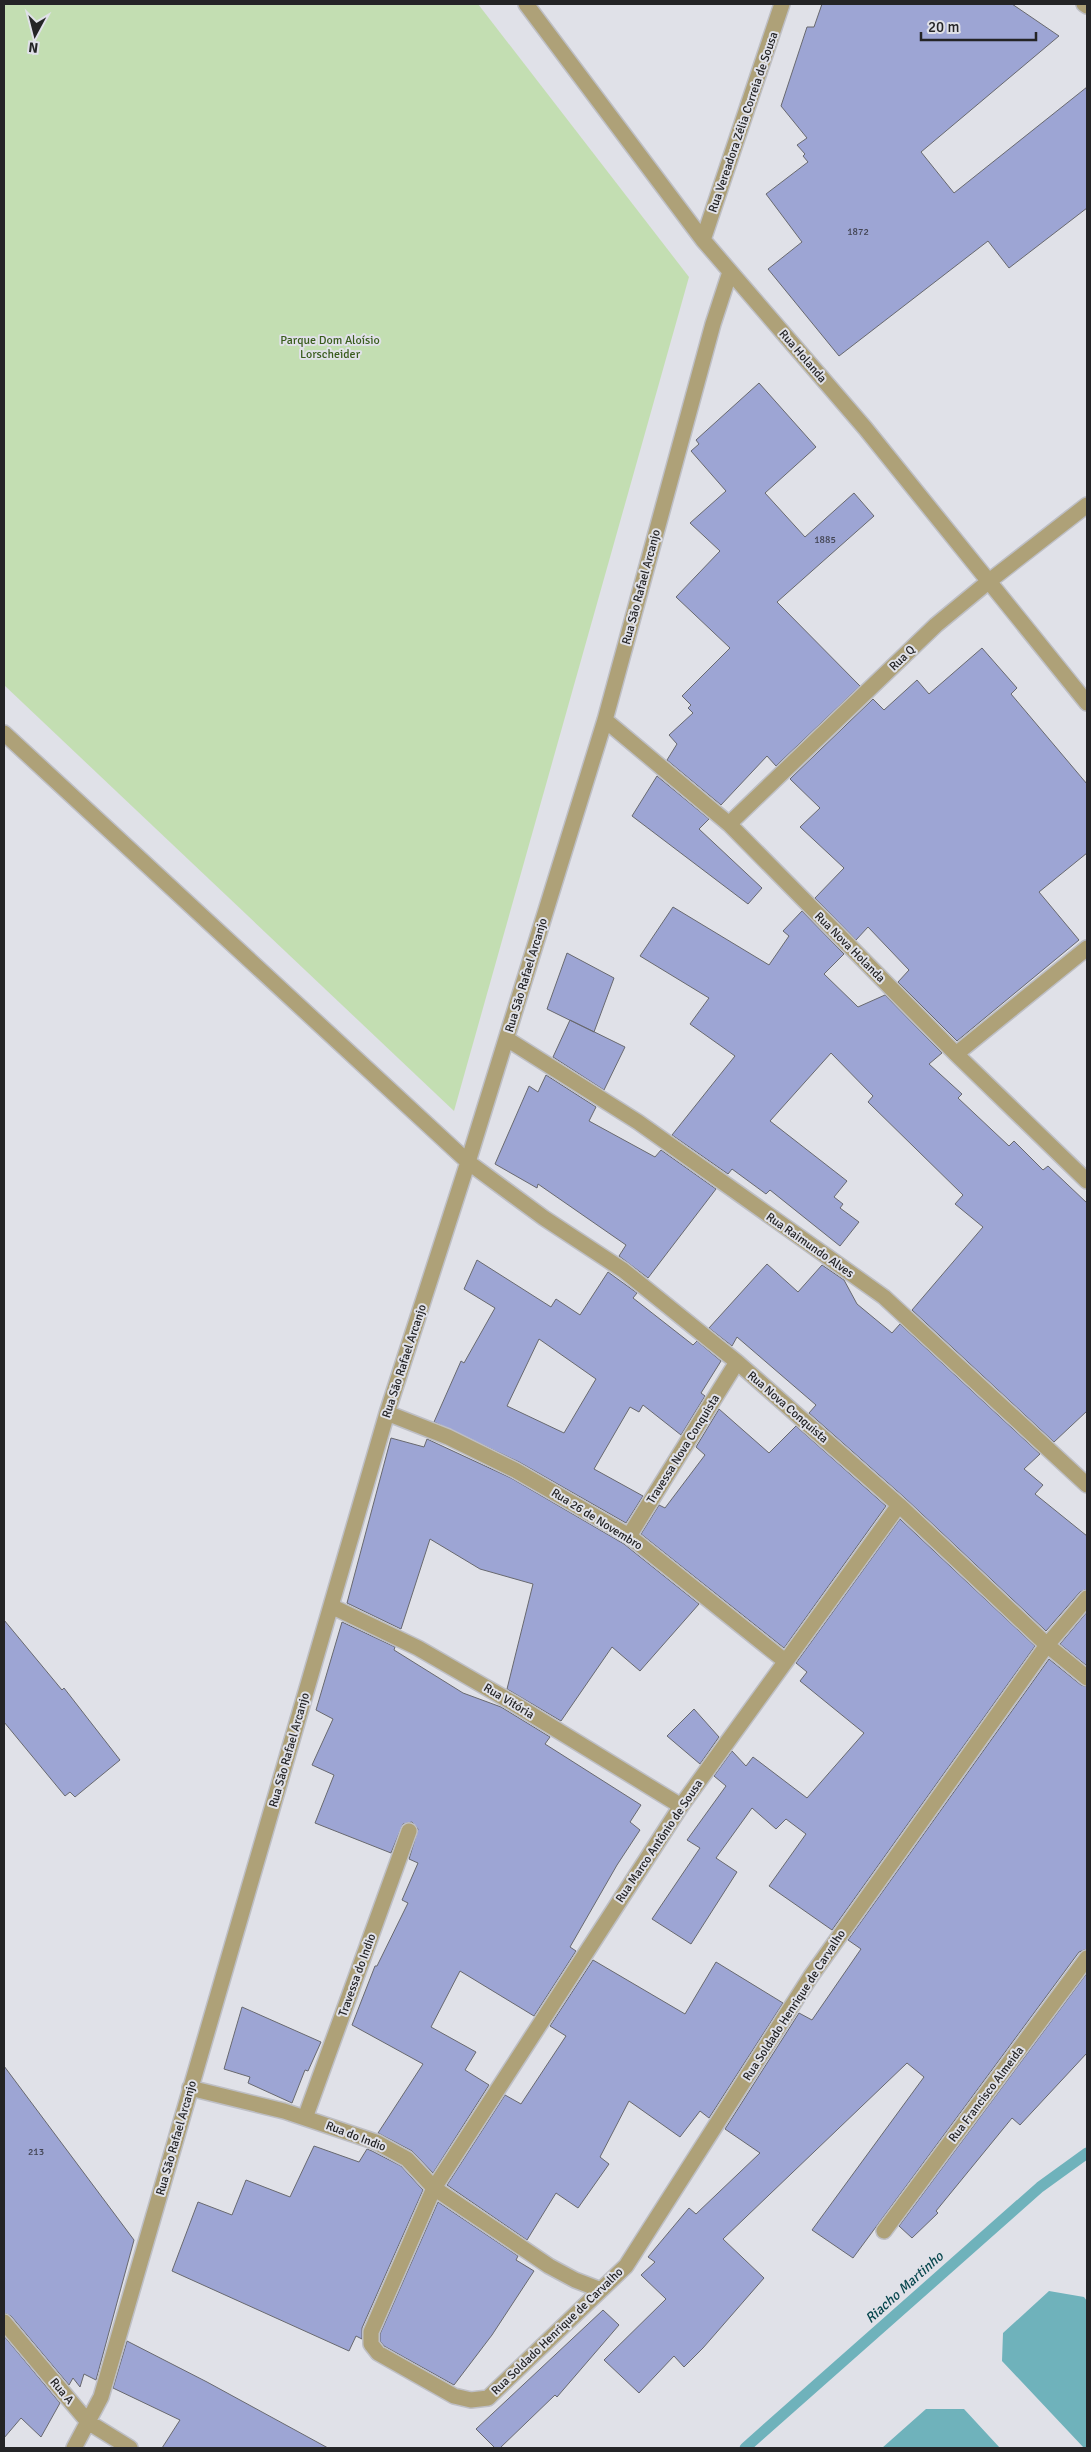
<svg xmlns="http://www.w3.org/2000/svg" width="1091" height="2452" font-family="Signika,sans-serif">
<rect width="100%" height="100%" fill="#e0e1e8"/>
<path fill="#c3deb2" d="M4,4H478L689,277L454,1111L4,685Z"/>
<path fill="#6fb2bb" d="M1049,2291L1084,2297L1087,2301V2448H1084L1002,2361L1003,2333Z
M926,2409H964L1000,2448H882Z"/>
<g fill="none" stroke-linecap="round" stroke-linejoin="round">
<path stroke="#6fb2bb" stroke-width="11" d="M745,2448L1040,2187L1087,2153"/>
</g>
<path fill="#9da5d4" stroke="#68696f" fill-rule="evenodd" d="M822,4H1012L1059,36L921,152L954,193L1087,87V208L1009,268L988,241L839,356L768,269L802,242L766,194L808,162L803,156L805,154L797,145L807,138L781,106L807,27H814Z
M759,383L816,447L765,493L805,537L854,493L874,516L777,602L860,686L776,766L767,756L721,805L667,760L677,744L669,735L693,713L688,708L691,705L682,696L730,648L676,597L720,551L690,523L726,491L691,451L699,444L696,440Z
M982,648L1017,688L1011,694L1087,784V853L1039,892L1079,940L957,1041L898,982L909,970L868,927L856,940L815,898L844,868L800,827L820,808L790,779L873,699L884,710L917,680L929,694Z
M657,776L709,819L699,829L762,888L748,904L632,816Z
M673,907L769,965L789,936L783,931L802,911L844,954L824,974L858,1007L885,995L942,1053L929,1064L962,1094L958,1098L1009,1146L1014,1141L1043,1170L1048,1166L1087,1203V1411L1054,1442L912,1310L983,1227L955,1204L963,1195L868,1102L873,1096L831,1053L770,1121L847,1181L834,1197L843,1204L840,1208L859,1222L840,1246L770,1190L766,1194L732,1169L728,1174L672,1135L735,1056L690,1024L709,998L640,956Z
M567,953L614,978L594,1032L547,1009Z
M570,1020L625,1047L604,1090L553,1057Z
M546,1075L596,1107L589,1121L655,1157L661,1150L716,1189L648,1278L619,1256L626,1245L538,1184L537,1188L495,1164L529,1086L538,1092Z
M477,1260L551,1307L556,1299L580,1315L608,1272L637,1293L633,1298L693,1345L697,1341L721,1361L701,1393L705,1396L681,1435L643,1405L639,1412L630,1407L594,1469L643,1496L626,1523L519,1462L434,1422L461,1361L464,1363L495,1308L464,1289ZM539,1339L596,1379L564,1433L507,1406Z
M767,1264L798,1292L822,1265L844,1280L857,1304L892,1333L900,1324L1040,1454L1024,1469L1043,1485L1035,1494L1087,1536V1589L1080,1592L1046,1631L905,1498L809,1413L816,1405L737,1337L732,1346L709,1328Z
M719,1409L769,1453L796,1426L886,1506L784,1648L641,1534L659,1505L665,1508L705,1455L696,1447Z
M391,1438L424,1447L427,1439L511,1478L624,1544L699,1604L640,1671L612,1647L561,1721L507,1689L533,1584L480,1569L430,1539L401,1629L347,1603Z
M900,1519L1035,1646L832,1930L769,1886L806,1834L786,1819L776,1829L752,1808L716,1858L737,1872L691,1944L652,1919L700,1848L687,1840L726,1786L714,1776L732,1751L746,1766L753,1757L807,1798L864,1733L800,1681L807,1672L796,1663Z
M1087,1612V1666L1060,1644Z
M4,1620L62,1690L64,1688L120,1760L75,1797L70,1792L65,1796L4,1722Z
M342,1622L395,1647L394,1650L463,1693L501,1707L550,1737L545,1744L641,1805L630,1822L640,1830L617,1865L570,1947L576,1951L534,2016L460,1971L431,2027L476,2052L465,2070L489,2085L433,2173L412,2151L378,2133L423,2064L352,2025L375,1966H377L408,1903L402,1900L418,1863L409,1859L418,1829L412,1822L403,1824L391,1853L315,1823L334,1775L312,1765L333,1719L316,1710Z
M1049,1659L1081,1685L1087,1687V1949L1079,1952L853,2258L812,2230L924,2077L907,2063L723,2239L764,2278L703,2348L684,2367L674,2356L639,2393L604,2360L666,2299L641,2275L655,2262L648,2257L689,2208L696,2214L760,2153L725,2129L799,2013L812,2020L861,1949L848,1940Z
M694,1709L719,1737L700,1764L667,1736Z
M593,1960L685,2014L716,1962L783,2003L709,2118L700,2111L680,2137L629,2101L600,2157L609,2164L578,2208L556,2193L527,2240L447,2185L505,2095L521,2104L566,2036L550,2026Z
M1087,1973V2053L1020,2125L1012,2118L936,2211L938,2213L912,2238L899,2226Z
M242,2007L321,2042L308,2071L305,2070L292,2103L248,2083L250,2077L224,2069Z
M4,2066L134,2240L96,2380L84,2374L80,2387L73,2378L69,2385L11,2316L4,2313Z
M314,2146L359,2162L367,2149L372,2151L401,2166L423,2190L362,2328V2339L356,2336L349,2351L172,2271L198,2202L232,2215L246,2180L290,2197Z
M438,2202L518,2256L516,2260L534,2271L492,2335L454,2385L384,2346L380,2341V2334Z
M603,2310L619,2325L557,2397L555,2395L500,2448H495L476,2429Z
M4,2336L60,2403L41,2437L21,2418L4,2438Z
M127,2341L207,2382L328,2448H162L180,2420L113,2388Z"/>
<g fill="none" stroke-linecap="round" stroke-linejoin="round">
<defs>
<path id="minor" d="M526,4L703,240L865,428L1087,703
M1084,4L1087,6
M703,240L782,4
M605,720L729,824L956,1054L1087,1181
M4,733L468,1162L544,1218L623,1270L737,1362L899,1505L1047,1645L1087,1678
M729,824L936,625L988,582L1087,505
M507,1039L638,1122L884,1297L1087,1485
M956,1054L1087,948
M387,1413L448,1437L515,1470L629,1536L785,1661
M899,1505L681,1806L434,2188L371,2332V2344L378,2353L454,2396L471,2400L488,2398L626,2266L811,1976L1047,1645L1087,1598
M629,1536L737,1362
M331,1606L418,1648L513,1703L681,1806
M190,2088L284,2111L376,2142L407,2159L434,2188L549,2266L575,2280L601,2290
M305,2118L409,1831
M884,2231L1087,1958
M4,2322L88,2422L130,2448
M74,2448L101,2397L387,1413L468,1162L605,720L713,324L730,272"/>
</defs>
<use href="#minor" stroke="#bebfc5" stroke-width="18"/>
<use href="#minor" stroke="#aea178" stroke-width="15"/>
</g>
<g text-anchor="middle" stroke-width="4" stroke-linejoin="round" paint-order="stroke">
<g font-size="10" fill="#424452">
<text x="858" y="235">1872</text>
<text x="825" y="543">1885</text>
<text x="36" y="2155">213</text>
</g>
<g font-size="12" fill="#242426" stroke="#e0e1e8">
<text transform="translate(743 122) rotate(-71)" y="4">Rua Vereadora Zélia Correia de Sousa</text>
<text transform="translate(803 356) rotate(49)" y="4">Rua Holanda</text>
<text transform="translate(641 587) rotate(-75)" y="4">Rua São Rafael Arcanjo</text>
<text transform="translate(902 658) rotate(-44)" y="4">Rua Q</text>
<text transform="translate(850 947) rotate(45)" y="4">Rua Nova Holanda</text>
<text transform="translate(526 975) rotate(-73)" y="4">Rua São Rafael Arcanjo</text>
<text transform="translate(810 1245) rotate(35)" y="4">Rua Raimundo Alves</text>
<text transform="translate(404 1361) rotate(-72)" y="4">Rua São Rafael Arcanjo</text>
<text transform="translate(788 1407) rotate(41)" y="4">Rua Nova Conquista</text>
<text transform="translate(683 1449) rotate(-58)" y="4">Travessa Nova Conquista</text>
<text transform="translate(597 1519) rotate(32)" y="4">Rua 26 de Novembro</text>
<text transform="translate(509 1701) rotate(31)" y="4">Rua Vitória</text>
<text transform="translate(289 1750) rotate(-74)" y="4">Rua São Rafael Arcanjo</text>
<text transform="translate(659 1841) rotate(-56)" y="4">Rua Marco Antônio de Sousa</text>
<text transform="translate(357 1975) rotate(-70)" y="4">Travessa do Indio</text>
<text transform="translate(794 2005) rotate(-57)" y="4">Rua Soldado Henrique de Carvalho</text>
<text transform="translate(986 2094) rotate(-53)" y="4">Rua Francisco Almeida</text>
<text transform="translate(356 2136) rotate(21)" y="4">Rua do Indio</text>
<text transform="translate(176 2138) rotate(-74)" y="4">Rua São Rafael Arcanjo</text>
<text transform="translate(557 2331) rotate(-44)" y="4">Rua Soldado Henrique de Carvalho</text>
<text transform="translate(62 2391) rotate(50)" y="4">Rua A</text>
</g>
<g font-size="12" fill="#395c1d" stroke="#e0e1e8">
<text x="330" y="344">Parque Dom Aloísio<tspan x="330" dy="14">Lorscheider</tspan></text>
</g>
<g font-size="14" font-style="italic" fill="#09484f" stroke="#e0e1e8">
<text transform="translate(904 2287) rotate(-42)" y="5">Riacho Martinho</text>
</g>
</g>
<rect width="1091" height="2452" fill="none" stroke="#242426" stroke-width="10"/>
<g transform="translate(35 35) rotate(187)" stroke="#e0e1e8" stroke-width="4" paint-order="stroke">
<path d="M0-4L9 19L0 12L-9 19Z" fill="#242426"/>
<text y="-8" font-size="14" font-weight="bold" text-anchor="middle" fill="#242426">N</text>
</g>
<path d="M921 32v8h115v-8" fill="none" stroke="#242426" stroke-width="2.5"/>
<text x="928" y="32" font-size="15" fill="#242426" stroke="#e0e1e8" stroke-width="4" paint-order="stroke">20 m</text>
</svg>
